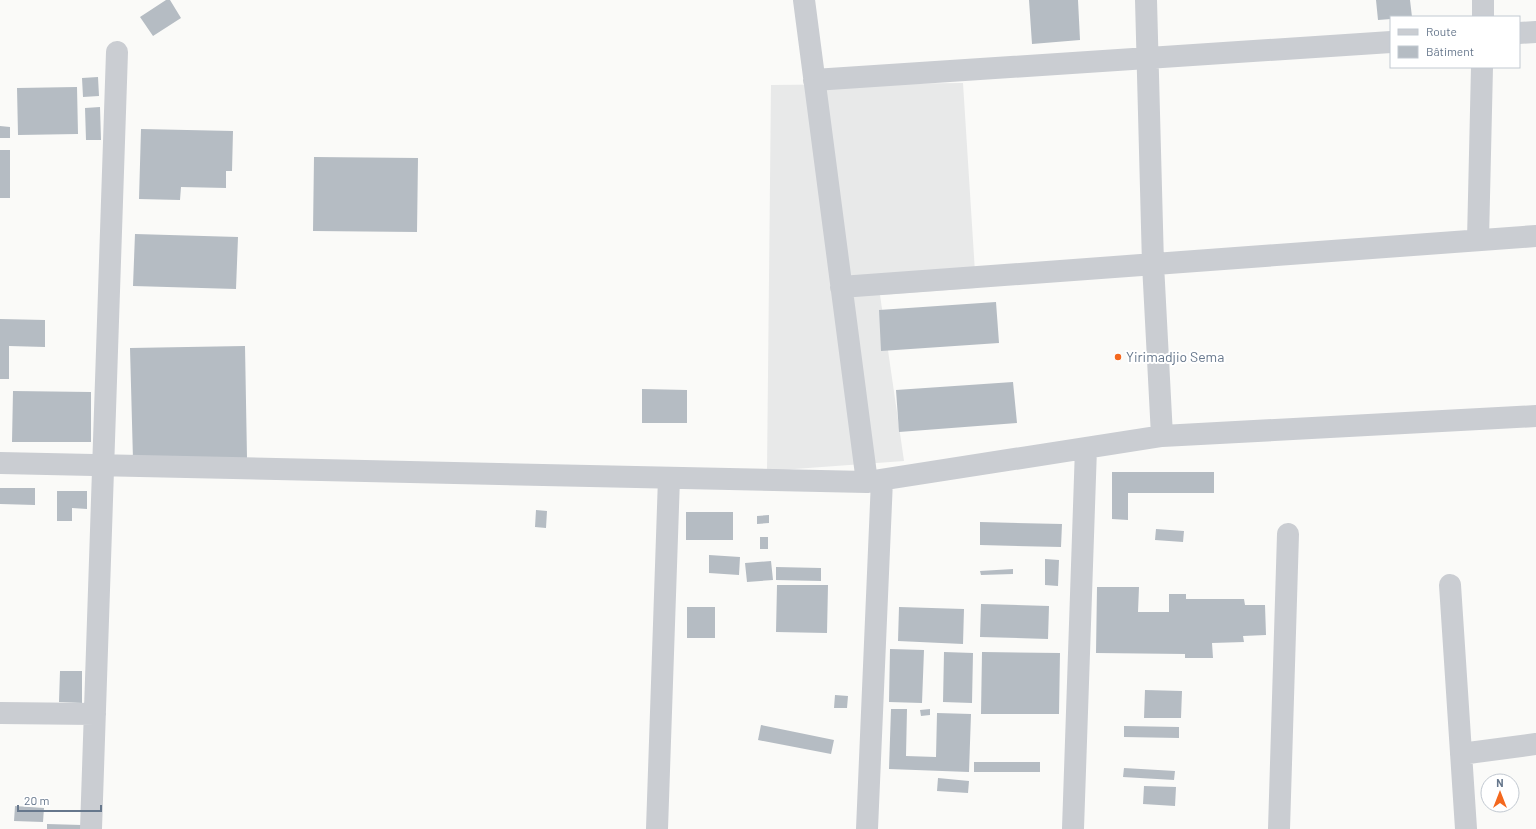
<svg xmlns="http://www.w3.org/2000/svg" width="1536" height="829" font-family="Barlow,sans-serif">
<rect width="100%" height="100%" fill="#fafaf8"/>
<path fill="#e8e9e9" d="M963,83L976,288L880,295L904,461L767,471L771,85Z"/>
<path fill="#b5bcc3" d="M166,0H170L181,18L153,36L140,17Z
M1029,0H1078L1080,40L1032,44Z
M1376,0H1410L1412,17H1391V19L1378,20Z
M98,77L99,96L83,97L82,78Z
M77,87L78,134L18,135L17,88Z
M100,107L101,140H86L85,108Z
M0,126L10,127V138H0Z
M141,129L233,131L232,171H226V188L181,187L180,200L139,199Z
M0,150H10V198H0Z
M314,157L418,158L417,232L313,231Z
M135,234L238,237L236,289L133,286Z
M996,302L999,343L881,351L879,310Z
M0,319L45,320V347L9,346V379H0Z
M245,346L247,458L133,460L130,348Z
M1013,382L1017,423L899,432L896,390Z
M642,389L687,390V423H642Z
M13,391L91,392V442H12Z
M1112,472H1214V493H1128V520L1112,519Z
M0,488H35V505L0,504Z
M57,491H87V509L72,508V521H57Z
M536,510L547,511L546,528L535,527Z
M686,512H733V540H686Z
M769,515V523L757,524V516Z
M980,522L1062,524L1061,547L980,545Z
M1156,529L1184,531L1183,542L1155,540Z
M760,537H768V549H760Z
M709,555L740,557L739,575L709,573Z
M1045,559L1059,560L1058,586L1045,585Z
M771,561L773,580L747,582L745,563Z
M776,567L821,568V581L776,580Z
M1013,569V574L981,575L980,571Z
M777,585H828L827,633L776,632Z
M1097,587H1139L1138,612H1169V594H1186V599H1244L1245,605H1265L1266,635L1243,636L1244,642L1212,643L1213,658H1185V654L1096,653Z
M981,604L1049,606L1048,639L980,637Z
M687,607H715V638H687Z
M899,607L964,609L963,644L898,641Z
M890,649L924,650L922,703L889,702Z
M944,652L973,653L972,703L943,702Z
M982,652L1060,653L1059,714H981Z
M60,671H82V703L59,702Z
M1145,690L1182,691L1181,718H1144Z
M835,695L848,696L847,708H834Z
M891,709H907L906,756L936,757L937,713L971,714L969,772L889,769Z
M930,709V715L921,716L920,710Z
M761,725L834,740L831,754L758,740Z
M1124,726L1179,727V738L1124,737Z
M974,762H1040V772H974Z
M1124,768L1175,771L1174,780L1123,777Z
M938,778L969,781L968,793L937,791Z
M1144,786L1176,787L1175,806L1143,804Z
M15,806L44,808L43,822L14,821Z
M47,824L82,825V829H47Z"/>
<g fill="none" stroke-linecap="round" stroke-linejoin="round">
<path stroke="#cacdd2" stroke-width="22" d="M804,0L867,482
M1146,0L1153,264L1162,436
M1483,17V0
M1519,33L1536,32
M814,80L1391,42
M1478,240L1482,67
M841,287L1536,236
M0,463L867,482L1162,436L1536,416
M1450,585L1466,829
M0,713L95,714
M1461,754L1536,744
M91,829L117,52
M657,829L669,478
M867,829L882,480
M1073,829L1086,448
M1279,829L1288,534"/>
</g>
<circle fill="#f4681e" stroke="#fff" stroke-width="1.5" cx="1118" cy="357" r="4"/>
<g text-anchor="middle" stroke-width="4" stroke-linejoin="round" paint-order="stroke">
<g font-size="14" fill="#66778c" stroke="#fff" text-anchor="start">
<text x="1126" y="362">Yirimadjio Sema</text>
</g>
</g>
<rect x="1390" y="16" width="130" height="52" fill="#ffffff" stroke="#c2c9d1"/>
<rect x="1398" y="29" width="20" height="6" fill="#cacdd2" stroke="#c2c9d1"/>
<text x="1426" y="36" font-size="12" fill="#66778c">Route</text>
<rect x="1398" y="46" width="20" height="12" fill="#b5bcc3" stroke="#c2c9d1"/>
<text x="1426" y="56" font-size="12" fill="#66778c">Bâtiment</text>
<g transform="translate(1500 793)"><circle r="19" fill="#ffffff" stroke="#c2c9d1"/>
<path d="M0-3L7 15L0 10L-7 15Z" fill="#f4681e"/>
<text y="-6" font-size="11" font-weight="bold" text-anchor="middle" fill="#66778c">N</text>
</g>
<path d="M18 805v6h83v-6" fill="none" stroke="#66778c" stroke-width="2"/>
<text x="24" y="805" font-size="12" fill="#66778c" stroke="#ffffff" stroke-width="3" paint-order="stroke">20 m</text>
</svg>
